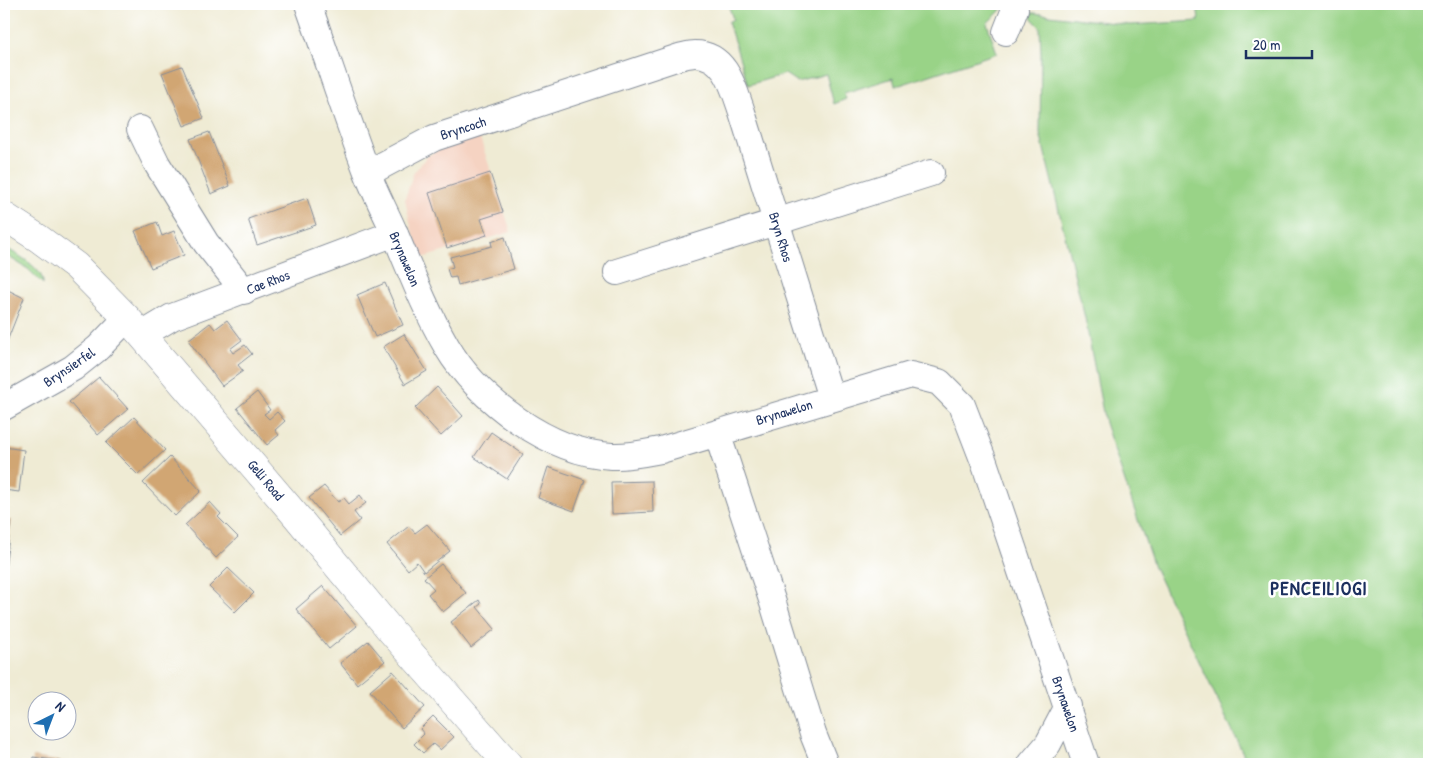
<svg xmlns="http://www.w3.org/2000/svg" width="1433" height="768" font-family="'Patrick Hand',sans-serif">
<rect width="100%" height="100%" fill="#fff"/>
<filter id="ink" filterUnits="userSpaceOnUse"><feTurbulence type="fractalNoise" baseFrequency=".02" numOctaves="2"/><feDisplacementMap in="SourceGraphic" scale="10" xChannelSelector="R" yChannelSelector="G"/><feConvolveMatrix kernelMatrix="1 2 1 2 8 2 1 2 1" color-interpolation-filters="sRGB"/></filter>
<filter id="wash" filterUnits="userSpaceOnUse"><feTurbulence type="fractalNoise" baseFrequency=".0096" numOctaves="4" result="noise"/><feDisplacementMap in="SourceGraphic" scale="20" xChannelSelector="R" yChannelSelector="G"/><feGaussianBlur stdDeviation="1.12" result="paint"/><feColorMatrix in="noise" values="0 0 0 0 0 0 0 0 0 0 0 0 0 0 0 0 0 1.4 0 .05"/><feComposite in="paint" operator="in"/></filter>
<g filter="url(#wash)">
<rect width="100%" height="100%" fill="#efebd4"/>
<path fill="#f5d3c2" d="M479,135L511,232L422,258L411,227L405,199L413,174L426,157L436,151Z"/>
<path fill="#99d387" stroke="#5a8172" d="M728,4H1005L999,12L987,23L997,53L900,85H895L893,78L844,93L846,99L834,104L826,74L797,82L785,74L748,85L728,22L733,19Z
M1197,4H1429V764H1248L1154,567L1105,423L1085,318L1040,133L1041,54L1040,27L1026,12L1130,25L1199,21Z
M4,247C16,254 44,268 43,284L28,269L4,254Z"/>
<g id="blocks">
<path fill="#d1a673" d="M182,66L204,118L184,126L162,73Z
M209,132L230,186L211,194L190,139Z
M490,173L503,212L481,219L487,235L447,248L429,193Z
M307,198L316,225L257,245L248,219Z
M157,222L162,236L174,231L184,255L151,268L135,231Z
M505,237L514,269L458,285L456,277L450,278L447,269L453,267L450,257L492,246L491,242Z
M385,283L403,325L375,337L357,295Z
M4,288L24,298L4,349Z
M227,320L242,340L230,349L233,353L245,345L252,354L238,365L243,371L222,386L188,340L210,323L215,329Z
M404,334L427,371L405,384L383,347Z
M99,377L128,409L98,435L69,402Z
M437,387L463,416L441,436L415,408Z
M257,392L270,410L264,414L269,419L277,412L285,421L275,430L279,435L267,445L237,408Z
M134,417L165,450L138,475L106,443Z
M491,432L523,454L507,479L474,457Z
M4,447L24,450L19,492L4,490Z
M170,457L201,491L175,516L143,483Z
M548,467L585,480L574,511L538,498Z
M652,481L653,512L612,514L611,482Z
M324,486L338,502L344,498L349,504L360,495L366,503L354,512L360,520L340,536L309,498Z
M210,502L221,514L218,517L238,537L216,558L185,525Z
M4,520H11L5,570H4Z
M427,524L450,551L424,572L417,562L408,570L387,544L409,526L415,533Z
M441,564L466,593L443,612L428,594L434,589L424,578Z
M228,568L254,593L235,612L209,587Z
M323,586L357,626L329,649L296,609Z
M479,600L481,604L477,607L495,629L471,648L451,622Z
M368,641L385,661L357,684L340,663Z
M393,671L425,707L402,728L370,691Z
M433,716L454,737L440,750L433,744L423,753L414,744L424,734L420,729Z
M33,757L72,763V764H32Z"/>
</g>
</g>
<g filter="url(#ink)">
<use href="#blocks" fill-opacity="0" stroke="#858d99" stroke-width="1"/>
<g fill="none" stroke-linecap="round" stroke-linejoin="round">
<defs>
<path id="minor" d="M308,4C328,60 346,116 367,172C375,193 386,213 395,234C411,272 426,311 447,347C478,400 550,453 612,456C628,457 645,453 661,450L911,375L939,382L962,405L984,462L1086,764
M1006,32L1015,9L1013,4
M140,129L157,164L206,243L244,291
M368,173L434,138L679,57C684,56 690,54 695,54C726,54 734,89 742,112L831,398
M617,272L931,173
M142,335L172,317L395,233
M4,407L73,368L98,348L127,318
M717,433L773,603L813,734L825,764
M1031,764L1048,744L1068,706"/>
<path id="secondary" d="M4,216L38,238L76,266L127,318L297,517L392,632L508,764"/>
</defs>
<use href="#minor" stroke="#858d99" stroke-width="28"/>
<use href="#secondary" stroke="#858d99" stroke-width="29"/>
<use href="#minor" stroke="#fff" stroke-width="26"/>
<use href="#secondary" stroke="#fff" stroke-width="28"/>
</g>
</g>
<g text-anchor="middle" stroke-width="5" stroke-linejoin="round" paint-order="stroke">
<g font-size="14" fill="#1b2f5e" stroke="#fff">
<text transform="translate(463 128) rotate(-18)" y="5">Bryncoch</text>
<text transform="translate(781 237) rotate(73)" y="5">Bryn Rhos</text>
<text transform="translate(405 259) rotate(67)" y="5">Brynawelon</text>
<text transform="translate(268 282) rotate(-21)" y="5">Cae Rhos</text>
<text transform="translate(69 367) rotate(-34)" y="5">Brynsierfel</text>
<text transform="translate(784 412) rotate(-17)" y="5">Brynawelon</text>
<text transform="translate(266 480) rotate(50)" y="5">Gelli Road</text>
<text transform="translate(1066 704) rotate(71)" y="5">Brynawelon</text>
</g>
<g font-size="19" font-weight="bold" letter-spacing="1" fill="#1b2f5e" stroke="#fff">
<text x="1319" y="595">PENCEILIOGI</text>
</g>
</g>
<rect width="1433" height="768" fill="none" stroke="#fff" stroke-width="20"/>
<g transform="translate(52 716) rotate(42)"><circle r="24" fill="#ffffff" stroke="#a4acbf"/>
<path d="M0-4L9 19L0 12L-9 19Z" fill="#1f6fb2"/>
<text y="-8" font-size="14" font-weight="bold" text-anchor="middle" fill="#1b2f5e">N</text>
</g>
<path d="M1246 50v8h66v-8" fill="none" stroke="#1b2f5e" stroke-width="2.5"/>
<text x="1253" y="50" font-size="15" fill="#1b2f5e" stroke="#ffffff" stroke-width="4" paint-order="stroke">20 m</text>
</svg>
